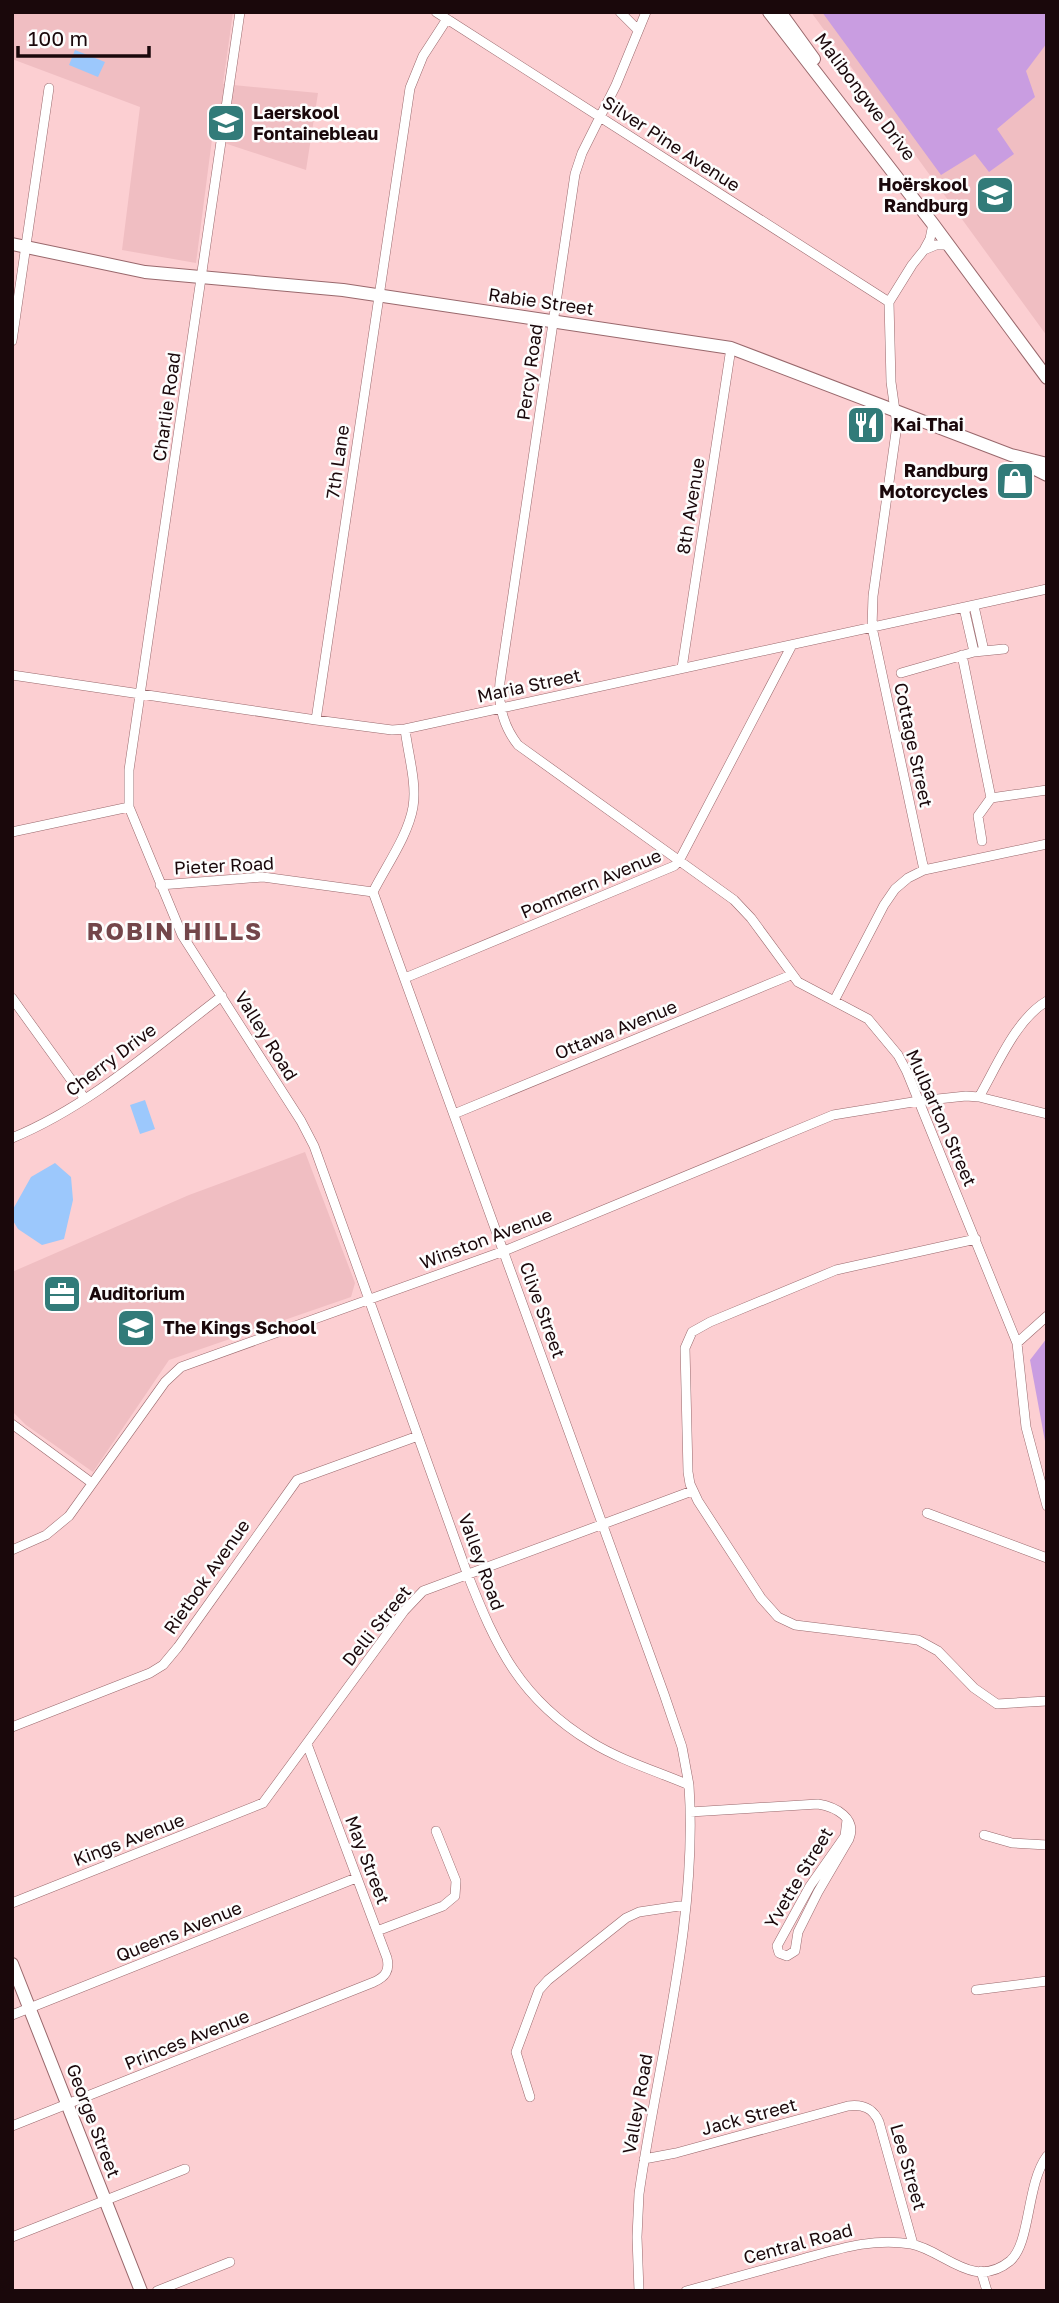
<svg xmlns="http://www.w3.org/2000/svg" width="1059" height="2303" font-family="'Golos Text',sans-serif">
<rect width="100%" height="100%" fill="#fccfd2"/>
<path fill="#f0bec2" d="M12,12H233L223,84L318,93L306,170L212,139L196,263L122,250L140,107L12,59Z
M811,12H1047V336L841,53Z
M305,1152L355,1283L351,1297L169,1360L93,1472L26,1425L12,1411V1272L189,1195Z"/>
<path fill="#c99de1" d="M822,12H1047V43L1026,71L1035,97L997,129L1014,154L989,172L975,154L941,175Z
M1047,1338V1452L1030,1360Z"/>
<path fill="#9cc8fc" d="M75,50L105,62L98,77L69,65Z
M145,1100L155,1129L140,1134L130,1105Z
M55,1163L71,1177L73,1200L64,1239L42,1245L18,1229L12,1219V1211L31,1177Z"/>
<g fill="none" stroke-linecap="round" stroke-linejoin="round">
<defs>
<path id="street" d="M240,12L129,770V807L182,935L301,1121L314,1146L467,1573C496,1647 520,1699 591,1742C620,1760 656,1771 689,1785C698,1923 658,2059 639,2194L637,2237L639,2291
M436,12L889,302
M620,12L638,30
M646,12L616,85L582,153L575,174L500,682C498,705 503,726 518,745L734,900L751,918L798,982L868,1019L898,1055L907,1072L1017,1343L1026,1427L1047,1506
M924,250L936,245H948
M12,341L49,88
M974,606L984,651
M964,608L974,652
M962,655L991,798
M682,668L731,348
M901,673L974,652L1004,649
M12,675L316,720L392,730L405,729L1047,589
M316,720L410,88L423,56L447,19
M405,729C408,754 417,783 413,807C408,836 386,866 373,892L664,1694L682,1747L689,1785
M12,832L129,807
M982,841L978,816L991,798L1047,790
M924,870L872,627L873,596L897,425L891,382L889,302L912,265L924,250L930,239L933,224
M160,885L263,877L373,892
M405,978L674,866L679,861L792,645
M12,998L85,1099
M834,1001L884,905L895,889L908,878L924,870L1047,844
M979,1097C997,1066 1016,1019 1047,1001
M454,1114L791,975
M12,1138C90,1106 155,1047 222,996
M976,1239L836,1270L710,1322L692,1332L685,1348L688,1472L690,1484L698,1501L761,1598L778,1617L795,1625L918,1640L938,1651L974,1688L997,1704L1047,1701
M1017,1343L1047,1316
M12,1424L92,1483
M927,1513L1047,1558
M12,1550L46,1535L69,1516L165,1382L181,1367L504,1251L833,1115L919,1101L966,1096L979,1097L1047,1114
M12,1727L150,1673L163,1665L178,1647L297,1480L418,1436
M690,1812L818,1804C836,1807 857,1818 849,1839L818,1892L798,1932L795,1951L787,1956L779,1953L777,1946L810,1886L845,1836L847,1820
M984,1835L1012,1843L1047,1845
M12,1903L263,1803L404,1611L423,1591L692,1491
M377,1931L443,1906L455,1896L456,1881L436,1831
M976,1990L1047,1981
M12,2015L356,1878
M530,2097L516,2052L539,1990L548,1980L626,1918L639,1912L686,1905
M12,2126L374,1982C385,1977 390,1971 387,1958L307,1744
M644,2159L676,2153L848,2106C863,2104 873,2108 879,2122L913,2244
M12,2237L185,2169
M981,2271L987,2291
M157,2291L230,2262
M686,2291C723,2281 759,2271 795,2261C833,2251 870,2237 911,2244C944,2250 973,2291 1010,2261C1031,2243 1026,2184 1047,2156"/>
<path id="secondary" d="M769,12L933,224L1047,378
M780,12L814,59
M12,244L145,272L343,290L731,348L1011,455L1047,464
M1025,464L1047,475
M12,1964L141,2291"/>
</defs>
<use href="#street" stroke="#99686c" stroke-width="10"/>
<use href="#secondary" stroke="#99686c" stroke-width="14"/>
<use href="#street" stroke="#fff" stroke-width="9"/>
<use href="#secondary" stroke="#fff" stroke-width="12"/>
</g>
<defs>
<symbol id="school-square" viewBox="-11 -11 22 22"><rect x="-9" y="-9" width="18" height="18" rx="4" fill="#327b79" stroke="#fdfdfd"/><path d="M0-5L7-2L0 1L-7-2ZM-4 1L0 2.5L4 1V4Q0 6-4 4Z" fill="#fff"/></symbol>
<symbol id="restaurant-square" viewBox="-11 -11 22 22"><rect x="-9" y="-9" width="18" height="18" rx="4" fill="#327b79" stroke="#fdfdfd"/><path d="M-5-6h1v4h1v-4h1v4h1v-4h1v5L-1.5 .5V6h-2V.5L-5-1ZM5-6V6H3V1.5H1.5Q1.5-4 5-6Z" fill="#fff"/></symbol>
<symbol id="shop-square" viewBox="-11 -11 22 22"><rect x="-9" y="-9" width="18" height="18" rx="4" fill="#327b79" stroke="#fdfdfd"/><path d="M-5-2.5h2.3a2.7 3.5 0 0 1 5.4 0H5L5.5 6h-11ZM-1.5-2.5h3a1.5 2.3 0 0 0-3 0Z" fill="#fff"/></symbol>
<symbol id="office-square" viewBox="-11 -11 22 22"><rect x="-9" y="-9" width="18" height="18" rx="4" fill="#327b79" stroke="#fdfdfd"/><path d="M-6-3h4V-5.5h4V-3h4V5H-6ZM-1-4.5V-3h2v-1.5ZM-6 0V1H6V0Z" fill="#fff"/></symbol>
</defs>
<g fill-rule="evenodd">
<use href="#school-square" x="204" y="101" width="44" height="44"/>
<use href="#school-square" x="973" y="173" width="44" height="44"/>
<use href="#restaurant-square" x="844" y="403" width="44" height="44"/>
<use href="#shop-square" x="993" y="459" width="44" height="44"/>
<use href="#office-square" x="40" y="1272" width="44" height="44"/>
<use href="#school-square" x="114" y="1306" width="44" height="44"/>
</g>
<g text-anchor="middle" stroke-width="5" stroke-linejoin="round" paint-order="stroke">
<g font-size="18" fill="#1a080b" stroke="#fdfdfd">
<text transform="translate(865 97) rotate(53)" y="6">Malibongwe Drive</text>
<text transform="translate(671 144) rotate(33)" y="6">Silver Pine Avenue</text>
<text transform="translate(541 302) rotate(8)" y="6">Rabie Street</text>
<text transform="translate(530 372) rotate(-82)" y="6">Percy Road</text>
<text transform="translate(167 407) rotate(-82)" y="6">Charlie Road</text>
<text transform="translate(338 462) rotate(-82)" y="6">7th Lane</text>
<text transform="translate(691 506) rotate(-81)" y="6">8th Avenue</text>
<text transform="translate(529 686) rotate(-12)" y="6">Maria Street</text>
<text transform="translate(913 745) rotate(78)" y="6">Cottage Street</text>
<text transform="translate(224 866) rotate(-3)" y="6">Pieter Road</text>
<text transform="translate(591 884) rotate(-23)" y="6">Pommern Avenue</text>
<text transform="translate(616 1030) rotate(-22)" y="6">Ottawa Avenue</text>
<text transform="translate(266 1036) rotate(58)" y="6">Valley Road</text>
<text transform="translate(111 1060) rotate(-37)" y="6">Cherry Drive</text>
<text transform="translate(941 1118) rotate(66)" y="6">Mulbarton Street</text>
<text transform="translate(486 1239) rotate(-21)" y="6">Winston Avenue</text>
<text transform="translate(542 1310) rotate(70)" y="6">Clive Street</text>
<text transform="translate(481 1562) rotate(70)" y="6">Valley Road</text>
<text transform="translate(207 1577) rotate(-55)" y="6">Rietbok Avenue</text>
<text transform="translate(377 1626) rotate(-51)" y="6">Delli Street</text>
<text transform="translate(129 1840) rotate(-21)" y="6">Kings Avenue</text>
<text transform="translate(367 1860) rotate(69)" y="6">May Street</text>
<text transform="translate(799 1878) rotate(-59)" y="6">Yvette Street</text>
<text transform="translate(179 1932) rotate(-22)" y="6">Queens Avenue</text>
<text transform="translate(187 2040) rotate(-22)" y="6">Princes Avenue</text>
<text transform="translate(638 2104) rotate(-80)" y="6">Valley Road</text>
<text transform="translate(749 2117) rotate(-15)" y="6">Jack Street</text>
<text transform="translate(93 2121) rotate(69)" y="6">George Street</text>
<text transform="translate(908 2167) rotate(74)" y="6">Lee Street</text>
<text transform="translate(798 2244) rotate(-15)" y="6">Central Road</text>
</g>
<g font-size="18" font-weight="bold" fill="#1a080b" stroke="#fdfdfd" text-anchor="start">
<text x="253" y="119">Laerskool<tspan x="253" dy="21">Fontainebleau</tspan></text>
<text x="968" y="191" text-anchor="end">Hoërskool<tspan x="968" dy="21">Randburg</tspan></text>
<text x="893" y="431">Kai Thai</text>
<text x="988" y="477" text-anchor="end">Randburg<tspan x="988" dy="21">Motorcycles</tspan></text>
<text x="89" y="1300">Auditorium</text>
<text x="163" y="1334">The Kings School</text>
</g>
<g font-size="24" font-weight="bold" letter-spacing="2" fill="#73464a" stroke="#fdfdfd">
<text x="175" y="940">ROBIN HILLS</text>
</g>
</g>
<rect width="1059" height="2303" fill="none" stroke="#1a080b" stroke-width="28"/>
<path d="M18 46v10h131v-10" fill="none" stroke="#1a080b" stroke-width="3.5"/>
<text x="28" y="46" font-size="21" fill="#1a080b" stroke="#fdfdfd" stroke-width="5" paint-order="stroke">100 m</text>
</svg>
